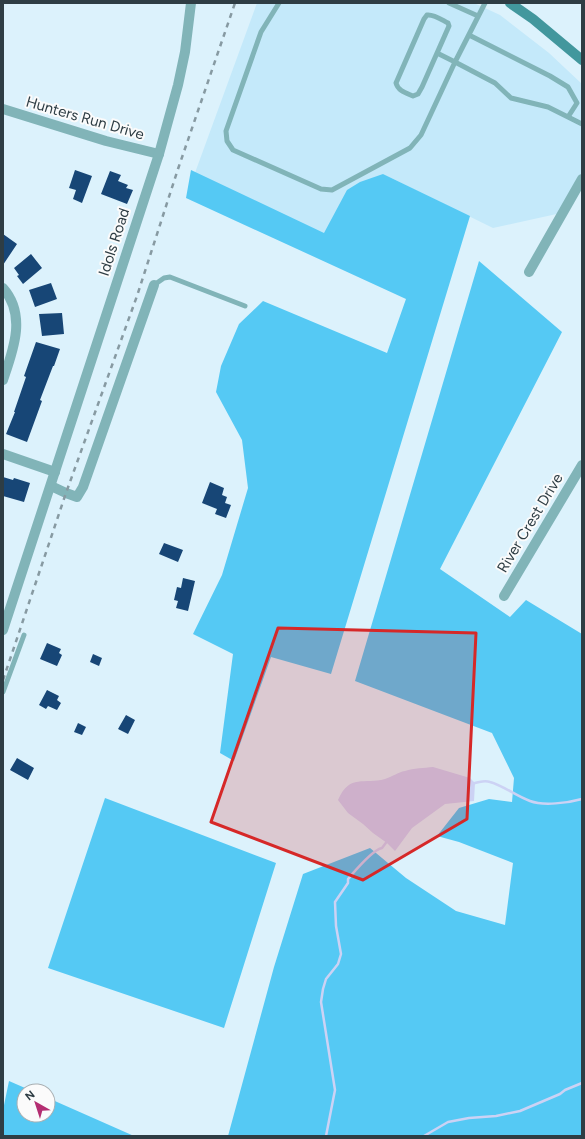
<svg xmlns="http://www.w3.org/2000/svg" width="585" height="1139" font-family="Figtree,sans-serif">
<rect width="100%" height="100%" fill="#dcf2fc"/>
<path fill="#c4e9fa" d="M257,3H474L500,15L549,53L582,84V173L561,213L493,228L383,174L320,242L192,181Z"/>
<path fill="#55c9f4" d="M191,170L324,233L347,190L360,182L383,174L470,216L331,674L271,657L234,761L220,753L233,654L193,634L222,575L248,488L242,440L216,392L221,366L239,324L263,301L387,353L406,299L186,198Z
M479,261L562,332L440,569L510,617L526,600L582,634V1136H228L274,967L303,874L370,848L406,878L456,911L505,925L513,863L459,842L437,836L459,808L489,799L512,802L514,778L492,733L355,681Z
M105,798L276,863L224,1028L48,968Z
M9,1081L32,1091H24V1115H48V1098L134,1136H3V1110Z"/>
<path fill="#ccd2f4" d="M433,767L470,778L475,783L474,801L445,804L412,828L395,851L387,843L373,833L363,824L348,813L338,800C350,773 364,785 385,779C392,777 398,772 405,771C414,768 424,768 433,767Z"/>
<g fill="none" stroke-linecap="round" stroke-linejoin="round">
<path stroke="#ccd2f4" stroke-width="2.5" d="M472,784C478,782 484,780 490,782C504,786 516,796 530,801C543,806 568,803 582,799
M326,1136L335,1090L321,1002L323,989L326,979L338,964L341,954L336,926L335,902L348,883V879C355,871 372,850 382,848L388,840
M424,1136L448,1122L469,1118L496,1116L520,1111L560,1094L565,1090L582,1083"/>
</g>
<path fill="#174676" d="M75,170L92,176L82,203L73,199L76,190L69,188Z
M110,171L121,175L118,181L128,185L126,188L133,190L127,204L101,194Z
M3,234L17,244L3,265Z
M31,254L42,268L23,284L17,276L19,275L14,268Z
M51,283L57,299L35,307L29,290Z
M62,313L64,334L42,336L39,314Z
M36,342L60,349L54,366H53L40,400L42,401L27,442L6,434L15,412H14L26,377L24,376Z
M3,477L13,480L14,478L30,483L24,502L3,496Z
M210,482L224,488L222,495L227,497L225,503L231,505L226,518L215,514L217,509L202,503Z
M164,543L183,550L178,562L159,554Z
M183,578L195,581L188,611L176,608L178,601L174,600L177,587L181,588Z
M47,643L61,649L59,653L62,655L57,666L40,659Z
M93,654L102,658L99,666L90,662Z
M47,690L59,696L57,700L61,703L57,710L48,706L46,709L39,705Z
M126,715L135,720L128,734L118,729Z
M78,723L86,727L82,735L74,732Z
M17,758L34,768L28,780L10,770Z"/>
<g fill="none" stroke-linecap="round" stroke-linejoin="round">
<path stroke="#81b4b8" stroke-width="5" d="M279,3L261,32L226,131L227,141L233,150L321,189L332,190L410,148L421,135L455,62L495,83L511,98L548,107L568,117L577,103L568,87L550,76L469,35
M449,3L478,16
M427,15C434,14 442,20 448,23L449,26L422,87L418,94L413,96C406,93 398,91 396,83L424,19Z
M437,53L455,62L485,3
M568,117L582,124
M154,285L164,278L170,277L245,306
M3,692L24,635"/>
<path stroke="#81b4b8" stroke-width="10" d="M3,109L106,141L159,154
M529,272L582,179
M3,288C27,315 13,351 3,380
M3,454L55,472
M51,486L66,493L77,497L83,487L154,285
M504,596L582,465"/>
<path stroke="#81b4b8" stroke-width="10" d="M3,630L159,154L178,85L185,52L191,3"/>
<path stroke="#42979d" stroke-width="10" d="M510,3L533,19L582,60"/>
<path stroke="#879aa2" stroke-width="2.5" stroke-dasharray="5 5" stroke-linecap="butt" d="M3,680L66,493L137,296L178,169L235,3"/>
</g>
<path fill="#d62828" fill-opacity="0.2" stroke="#d62828" stroke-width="3" stroke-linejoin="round" d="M278,628L476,633L467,819L363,880L211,822Z"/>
<g text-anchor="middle" stroke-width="4" stroke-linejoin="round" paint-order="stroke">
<g font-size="15" fill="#2e3d44" stroke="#fbfbfb">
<text transform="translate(85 118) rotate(16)" y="5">Hunters Run Drive</text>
<text transform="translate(114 242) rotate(-72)" y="5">Idols Road</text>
<text transform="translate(530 523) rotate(-59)" y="5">River Crest Drive</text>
</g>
</g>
<rect width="585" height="1139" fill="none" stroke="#2e3d44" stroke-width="8"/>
<g transform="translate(36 1103) rotate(321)"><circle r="19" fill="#fbfbfb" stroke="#a9afb2"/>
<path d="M0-3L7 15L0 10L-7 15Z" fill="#b42e72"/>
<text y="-6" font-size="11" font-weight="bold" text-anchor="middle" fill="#2e3d44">N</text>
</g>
</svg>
